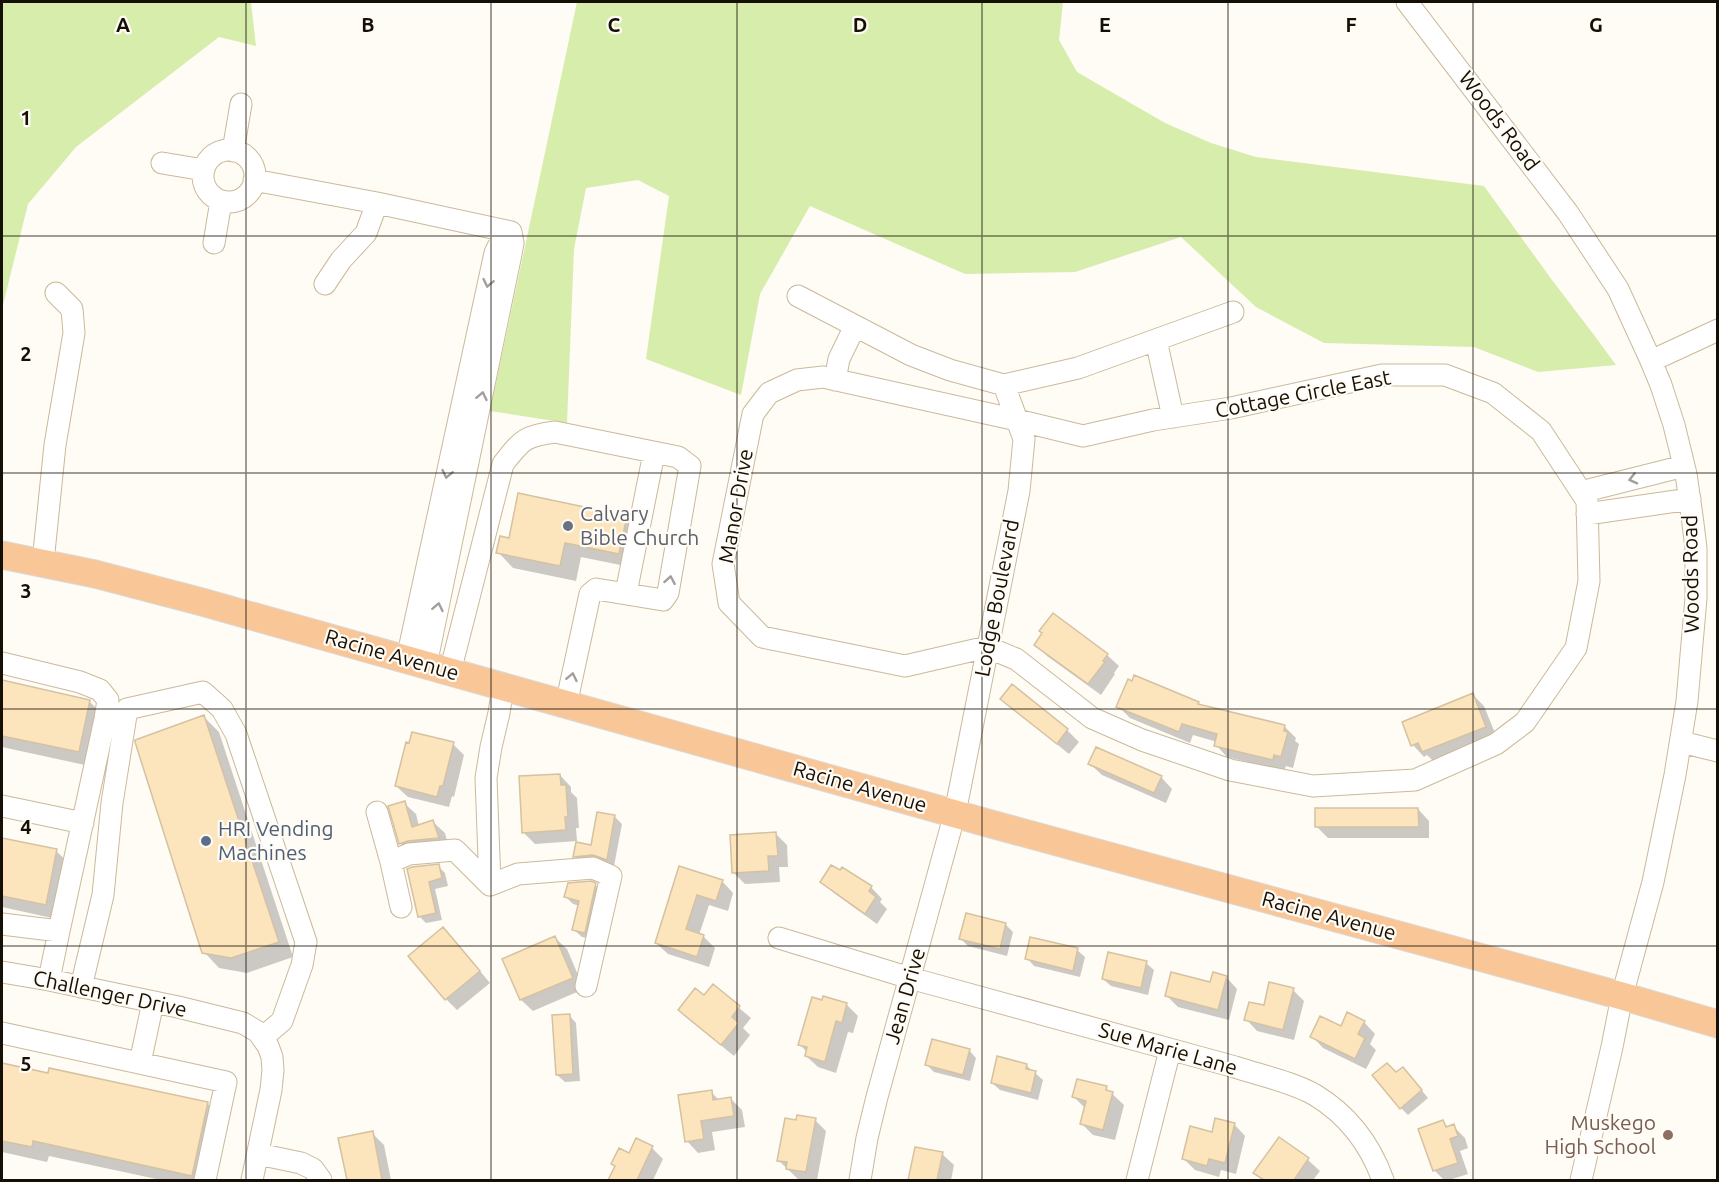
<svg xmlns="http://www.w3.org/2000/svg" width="1719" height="1182" font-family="Ubuntu,sans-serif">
<rect width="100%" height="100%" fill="#fffbf5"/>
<path fill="#d7edac" d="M2,2H251L256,46L219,37L76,147L28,204L2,309Z
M577,2H1063L1059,40L1077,72L1165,123L1211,143L1256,157L1484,186L1552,280L1594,335L1616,365L1538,372L1474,347L1324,343L1256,307L1181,237L1075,272L965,274L810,206L760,294L741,395L646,359L669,196L638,180L586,188L574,249L567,423L490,411Z"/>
<path fill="#0003" d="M626,517L642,532L635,568L581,557L576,581L513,568L498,552L510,540Z
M1036,644L1107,655L1119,666L1114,673L1115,674L1101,695L1047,656Z
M2,682L89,701L105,717L94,767L2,747Z
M1013,686L1067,730L1079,742L1069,754L1014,710Z
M1473,695L1484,706L1497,738L1435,763L1427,755L1424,757L1413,745Z
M1198,703L1202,707L1284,726L1296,738L1295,741L1299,744L1293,768L1286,766L1284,771L1227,757L1216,745L1217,742L1193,735L1190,743L1130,718L1118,706Z
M204,717L219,732L293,957L247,973L219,968L204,952Z
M453,744L464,755L454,797L452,796L449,807L408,797L396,786Z
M1090,764L1161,777L1172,789L1166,803L1102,775Z
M560,775L571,787V792L577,798L579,828H576L577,841L535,844L523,832Z
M404,803L416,814L419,826L433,822L445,833L449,849L412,855L401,844L390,807Z
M1418,809L1429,821V838H1328L1316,826Z
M615,817L622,824L614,866L581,864L574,856L592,847Z
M776,834L787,845L788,867H779L780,882L745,884L734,873Z
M2,839L56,851L72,866L61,920L2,907Z
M438,866L445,873L448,886L435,889L442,920L426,923L419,916L408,870Z
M680,868L722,881L733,893L728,911L709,905L699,935L703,936L715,948L709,967L668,954L656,943Z
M822,882L871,887L882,899L880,902L887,909L877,924L834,893Z
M595,885L603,892L592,939L582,937L574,930L580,906L573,904L566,897Z
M1005,924L1013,932L1007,956L968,946L961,939Z
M443,929L454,940L490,983L457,1010L446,999Z
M555,938L567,949L584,989L533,1011L521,1000L504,960Z
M1077,950L1085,957L1080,977L1034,966L1027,958Z
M1146,963L1154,970L1148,995L1111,986L1103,979Z
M1226,977L1237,989L1229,1020L1178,1007L1167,996L1212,984Z
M713,986L751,1018L743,1028L750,1035L734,1056L691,1021L680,1010L704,997Z
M1293,990L1304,1001L1294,1040L1257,1031L1246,1019Z
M846,1004L858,1016L853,1033L848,1032L836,1073L818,1067L806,1056L807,1052L800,1045Z
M569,1015L576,1023L580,1081L565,1082L557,1075Z
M1364,1022L1375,1034L1370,1044L1376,1050L1366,1069L1323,1048L1312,1036Z
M969,1050L976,1058L970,1081L934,1072L927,1065Z
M2,1065L49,1075L50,1069L208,1104L223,1119L210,1180H161L49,1156L47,1162L2,1152Z
M1026,1065L1043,1080L1038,1100L1000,1090L992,1083Z
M1396,1074L1410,1076L1428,1098L1408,1115L1401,1108Z
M1106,1088L1124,1105L1115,1140L1093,1135L1082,1124L1086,1109L1074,1097Z
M711,1092L719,1100L731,1099L742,1110L745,1127L712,1132L715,1150L698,1153L687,1141Z
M815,1120L826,1131L817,1180H799L778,1160L797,1122Z
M1443,1122L1449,1128L1453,1126L1465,1138L1468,1148L1460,1151L1468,1174L1449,1180H1444L1434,1170Z
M1234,1124L1245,1136L1236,1174L1221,1170L1219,1177L1195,1170L1184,1159L1213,1133Z
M372,1133L384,1145L391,1180H348L340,1140Z
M1279,1139L1308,1160L1320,1171L1313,1180H1263L1255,1173Z
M652,1148L663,1159L653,1180H609L616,1167L630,1155Z
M916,1148L942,1154L954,1165L951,1180H910Z"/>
<path fill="#fce4bc" stroke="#d4c2a2" stroke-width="1.5" d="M518,493L627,516L619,554L565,543L560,566L496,553L500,536L509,538Z
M1053,613L1108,654L1103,661L1105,662L1088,684L1034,645L1042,633L1039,631Z
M1134,675L1199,702L1198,704L1285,725L1284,731L1288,732L1281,757L1274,755L1273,760L1214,746L1217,734L1182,724L1179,732L1116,707L1128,679L1132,681Z
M2,680L90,700L79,752L2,736Z
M1012,684L1068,729L1057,744L1000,699Z
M1473,693L1486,727L1422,752L1418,743L1411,746L1402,722Z
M204,715L279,942L231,958L202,953L135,742V740Z
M412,732L454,742L443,786H440L437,797L395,786L406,742L409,743Z
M1096,747L1162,776L1154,793L1088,764Z
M560,774L561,785H566L568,817H565L566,830L522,833L519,776Z
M405,801L412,827L433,820L439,838L408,841L399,844L388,806Z
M1315,808H1418L1419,827H1315Z
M597,812L615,815L607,860L593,855L573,857L576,842L591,845Z
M776,832L778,856H768L769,871L732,873L730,835Z
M2,838L57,849L46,905L2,896Z
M439,864L442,878L429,882L436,913L418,917L407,869L412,867Z
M831,865L840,870L842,867L872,886L869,891L876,897L865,914L820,882Z
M679,866L723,880L716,901L697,895L686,929L704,935L697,957L655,943Z
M591,881L596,883L585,933L572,930L579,901L564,897L568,883Z
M966,913L1006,923L1000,949L959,939Z
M443,927L480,971L445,1000L408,956Z
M555,936L573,978L520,1000L502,959Z
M1030,937L1078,948L1073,971L1025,959Z
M1108,952L1147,961L1141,988L1102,979Z
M1171,972L1210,982L1213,972L1227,976L1218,1010L1165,996Z
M1269,982L1294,988L1283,1030L1244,1020L1249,1002L1264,1005Z
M713,984L740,1006L732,1017L739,1023L721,1045L678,1010L695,988L704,995Z
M823,996L847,1003L842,1023L836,1021L825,1062L805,1056L807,1047L798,1045L812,997L822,1000Z
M1347,1012L1365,1021L1358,1034L1365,1038L1355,1059L1310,1037L1320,1016L1341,1026Z
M570,1014L573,1074L556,1075L552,1015Z
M932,1039L970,1049L963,1075L925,1065Z
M997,1056L1027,1064L1026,1069L1036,1071L1031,1093L991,1083Z
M2,1063L48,1073L49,1068L208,1102L192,1176L33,1141L32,1147L2,1141Z
M1387,1063L1396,1072L1403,1067L1422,1090L1400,1109L1372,1075Z
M1077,1079L1107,1086L1106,1090L1113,1092L1103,1130L1080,1124L1086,1101L1072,1097Z
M712,1090L713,1100L731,1097L734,1116L701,1121L704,1139L685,1142L678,1095Z
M797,1115L816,1118L806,1172L786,1169L787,1162L777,1161L785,1118L796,1120Z
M1215,1118L1235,1123L1225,1163L1209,1159L1207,1166L1182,1159L1190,1126L1212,1132Z
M1443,1120L1446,1127L1454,1124L1458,1136L1450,1139L1458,1163L1433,1171L1418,1129Z
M373,1131L382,1180H347L338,1138Z
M1279,1137L1309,1158L1294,1180H1264L1253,1173Z
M636,1138L653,1146L637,1180H608L615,1166L611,1164L619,1148L629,1153Z
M915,1147L943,1152L937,1180H908Z"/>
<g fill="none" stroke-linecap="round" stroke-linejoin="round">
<defs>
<path id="minor" d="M1407,2L1568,213L1618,289L1651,361L1661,385L1674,425L1686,474L1692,516L1696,548V598L1687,701L1675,775L1653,882L1622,996L1612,1047L1581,1180
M203 176a26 26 0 1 1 52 0a26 26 0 1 1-52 0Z
M233,151L241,104
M162,163L204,170
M254,180L377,203L511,232
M214,243L221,201
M325,284L341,260L366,233L377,203
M798,296L911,355L950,370L1004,385L1078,368L1233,312
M1156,340L1173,417
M1651,361L1718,330
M1382,375H1445L1493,393L1541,431L1587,501L1589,581L1576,648L1525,722L1496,744L1415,780L1313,786L1230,770L1142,740L1092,718L1016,659L987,647L905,666L762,637L729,603L723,564L753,414L769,393L797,380L823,377L1017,420L1083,436L1153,420L1231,408Z
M835,380L839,359L855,326
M1581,492L1684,466
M1587,514L1690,499
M43,562L55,445L74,333L72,309L56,293
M626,593L654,453
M407,659L495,253L502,239L511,232
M2,663L80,682L100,690L108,700L105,719L59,931
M426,665L511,254L513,243L511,232
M450,672L503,464C522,440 524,436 555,432L678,457L690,466L668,593L663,600L596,589L590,594L566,705
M1681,742L1718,751
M2,806L83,823
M377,812L391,862
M490,885L518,874L593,868L611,876L586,986
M490,885L486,778L491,747L499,713L503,687
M401,907L391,862L409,854L455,850L490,885
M2,924L59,931L49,980
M779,938L910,978L1235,1067C1259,1075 1293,1082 1315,1095C1348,1115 1370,1144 1383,1180
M2,972L49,980L178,1007L243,1023L258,1032L268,1046L272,1057L273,1070L271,1090L252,1180
M81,987L103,895L112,803L127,709L203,692L222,709L236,734L306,942L302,965L282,1021L262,1038
M2,1033L226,1082L205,1180
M140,1063L153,1002
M258,1154L301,1163L313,1169L321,1180
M860,1180L867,1138L877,1097L955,813L1019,491L1024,439L1004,385
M1137,1180L1170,1050"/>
<path id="major" d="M2,555L95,574L202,602L991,824L1622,996L1718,1024"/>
</defs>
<use href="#minor" stroke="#cbb999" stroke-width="23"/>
<use href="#major" stroke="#dad9d7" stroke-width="29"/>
<use href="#minor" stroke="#fff" stroke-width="21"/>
<use href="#major" stroke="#f9c697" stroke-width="27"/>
</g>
<defs><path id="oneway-chevron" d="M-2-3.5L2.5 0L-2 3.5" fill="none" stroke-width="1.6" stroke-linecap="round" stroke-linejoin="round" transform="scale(1.5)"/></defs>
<g stroke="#a29f9b">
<use href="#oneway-chevron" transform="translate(488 283) rotate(102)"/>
<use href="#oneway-chevron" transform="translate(482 396) rotate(-78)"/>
<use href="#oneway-chevron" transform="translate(447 474) rotate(102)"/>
<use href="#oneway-chevron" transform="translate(1633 479) rotate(166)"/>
<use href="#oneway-chevron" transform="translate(670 580) rotate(-80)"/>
<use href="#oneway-chevron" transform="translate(438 607) rotate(-78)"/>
<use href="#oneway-chevron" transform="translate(572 677) rotate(-78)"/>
</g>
<path fill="none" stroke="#160f05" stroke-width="1.5" stroke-opacity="0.55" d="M246,2V1180M491,2V1180M737,2V1180M982,2V1180M1228,2V1180M1473,2V1180M2,236H1718M2,473H1718M2,709H1718M2,946H1718"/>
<circle fill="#6b7280" stroke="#fffbf5" stroke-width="2" cx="568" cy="526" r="6"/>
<circle fill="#5c6f8a" stroke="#fffbf5" stroke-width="2" cx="206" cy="841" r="6"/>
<circle fill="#8d6e63" stroke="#fffbf5" stroke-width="2" cx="1668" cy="1135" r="6"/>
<g text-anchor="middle" stroke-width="4.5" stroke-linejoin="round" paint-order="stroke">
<g font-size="21" fill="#160f05" stroke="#fffbf5">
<text transform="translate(1499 121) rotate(53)" y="7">Woods Road</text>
<text transform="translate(1303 394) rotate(-11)" y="7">Cottage Circle East</text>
<text transform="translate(736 506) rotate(-80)" y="7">Manor Drive</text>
<text transform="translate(1691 574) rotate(-91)" y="7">Woods Road</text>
<text transform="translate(997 598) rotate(-79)" y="7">Lodge Boulevard</text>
<text transform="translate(392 655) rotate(16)" y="7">Racine Avenue</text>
<text transform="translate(860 787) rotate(16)" y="7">Racine Avenue</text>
<text transform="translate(1329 916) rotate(15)" y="7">Racine Avenue</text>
<text transform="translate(110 994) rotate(12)" y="7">Challenger Drive</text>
<text transform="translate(905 996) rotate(-74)" y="7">Jean Drive</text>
<text transform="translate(1168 1049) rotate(16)" y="7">Sue Marie Lane</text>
</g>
<g font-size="21" fill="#5b616d" stroke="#fffbf5" text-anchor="start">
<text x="580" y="521">Calvary<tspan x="580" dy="24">Bible Church</tspan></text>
</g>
<g font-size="21" fill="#4e5e75" stroke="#fffbf5" text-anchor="start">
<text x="218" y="836">HRI Vending<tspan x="218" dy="24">Machines</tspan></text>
</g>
<g font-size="21" fill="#785e54" stroke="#fffbf5" text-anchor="end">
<text x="1656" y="1130">Muskego<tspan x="1656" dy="24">High School</tspan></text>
</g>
</g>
<g font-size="20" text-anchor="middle" font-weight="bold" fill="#160f05" stroke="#fffbf5" stroke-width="4.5" stroke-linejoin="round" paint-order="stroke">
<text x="123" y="32">A</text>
<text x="368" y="32">B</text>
<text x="614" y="32">C</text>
<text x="860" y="32">D</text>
<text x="1105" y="32">E</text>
<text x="1351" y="32">F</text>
<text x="1596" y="32">G</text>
<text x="26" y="125">1</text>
<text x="26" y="361">2</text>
<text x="26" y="598">3</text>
<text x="26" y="834">4</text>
<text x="26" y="1071">5</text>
</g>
<rect width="1719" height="1182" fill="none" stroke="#160f05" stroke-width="6"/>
</svg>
